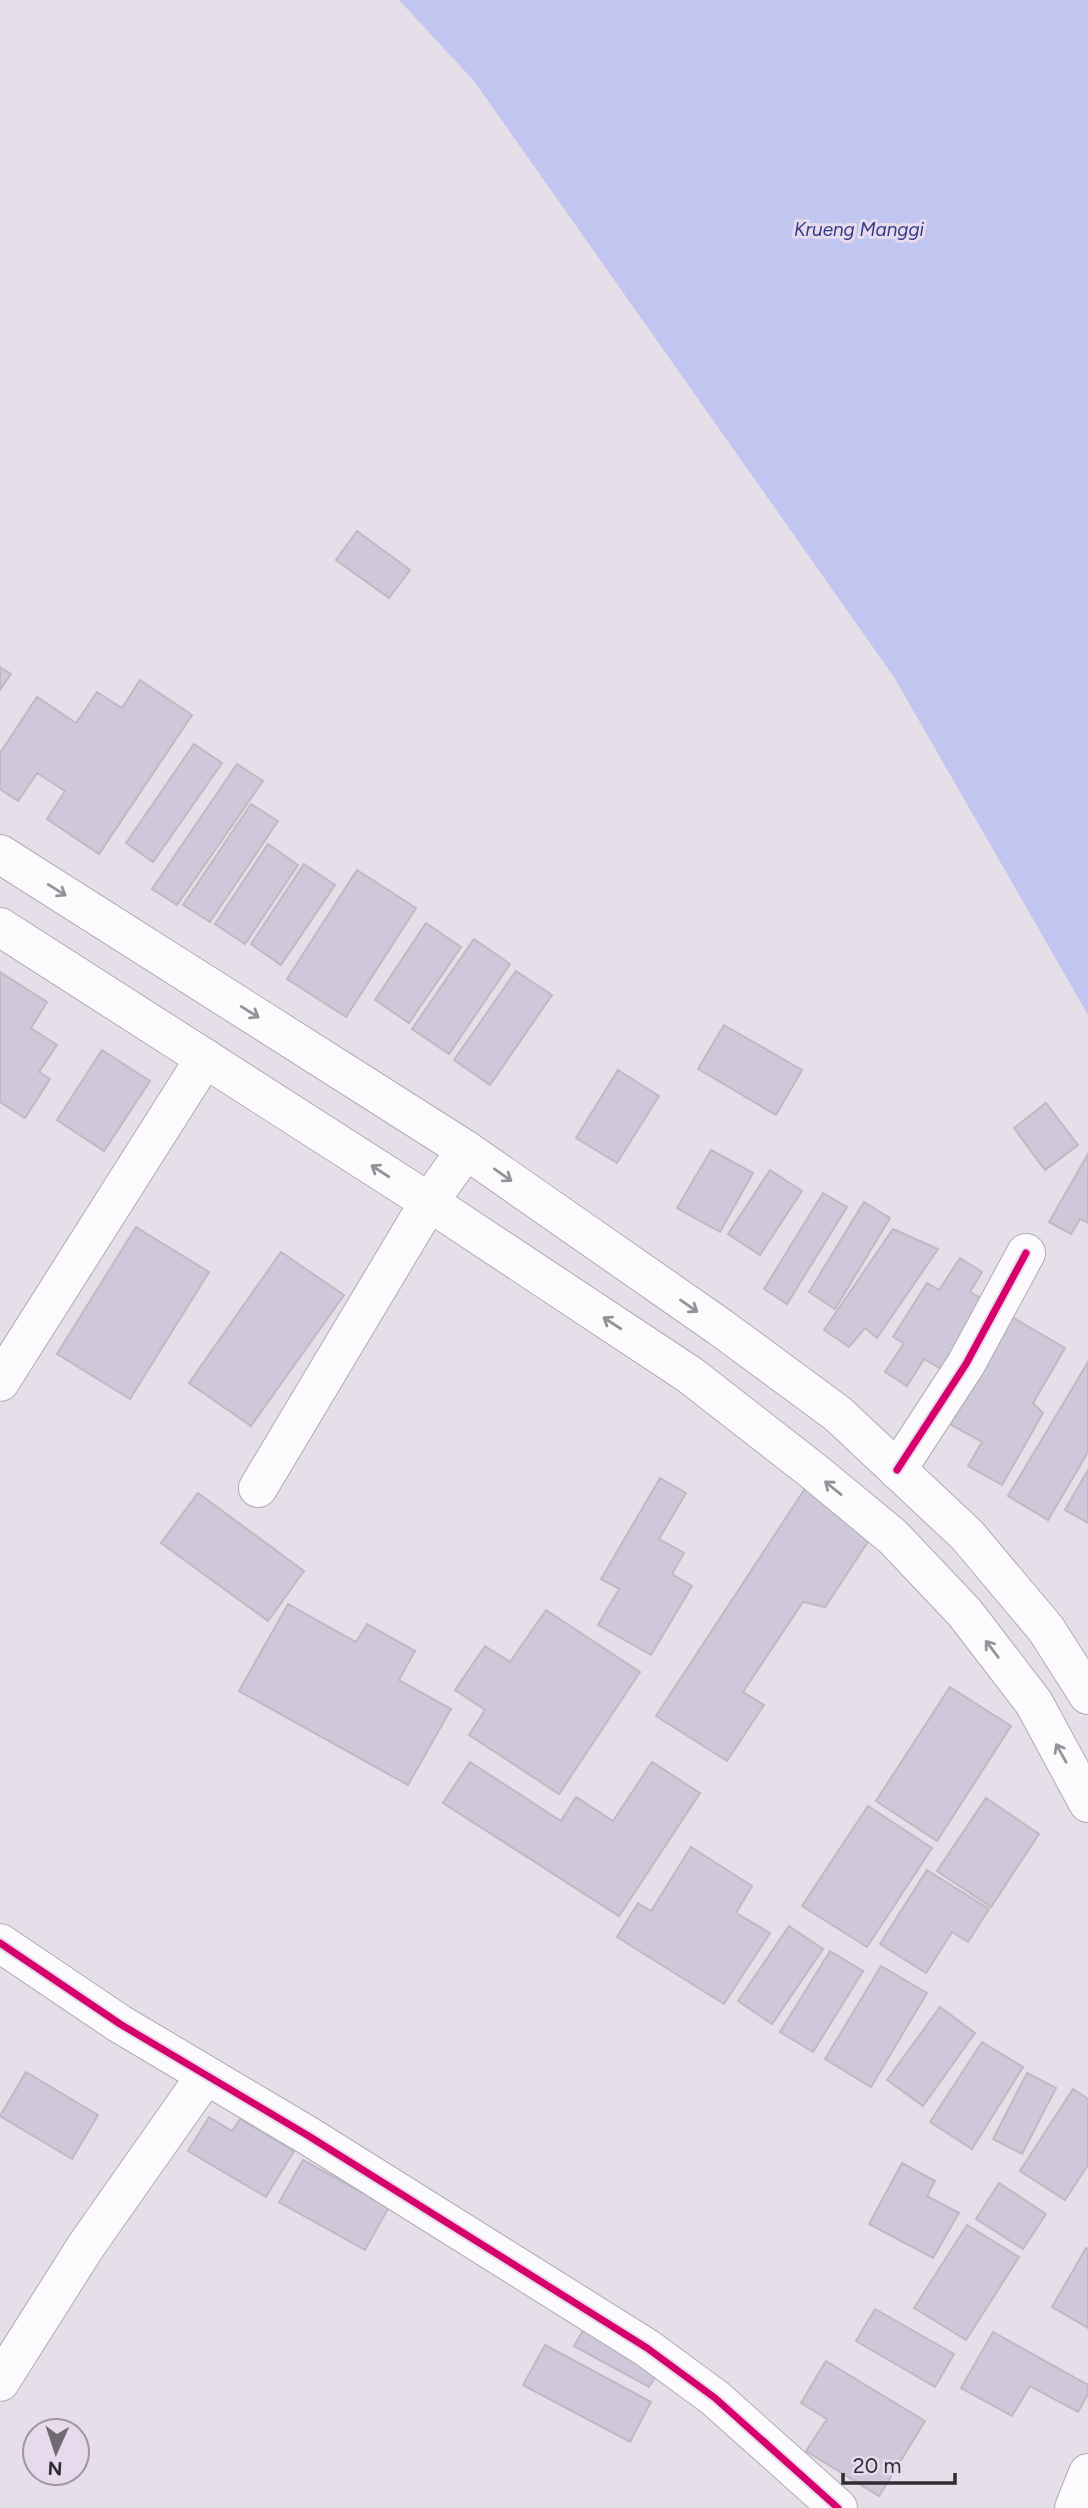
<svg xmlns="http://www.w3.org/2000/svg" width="1088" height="2508" font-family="Figtree,sans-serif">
<rect width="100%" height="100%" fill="#e6dee9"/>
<path fill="#c0c6f0" d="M399,0H1088V1015L894,677L474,81Z"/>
<path fill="#cfc8da" stroke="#bebac3" stroke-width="2" d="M357,531L410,570L389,598L336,560Z
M0,667L11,674L0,690Z
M140,680L192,715L99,854L47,819L65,791L37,773L18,801L0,789V753L37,697L76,723L97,692L122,708Z
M194,744L222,763L153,862L126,843Z
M237,764L263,781L177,905L152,889Z
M251,804L278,821L210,922L183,905Z
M268,844L298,865L245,944L215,924Z
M304,864L335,885L281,965L251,944Z
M357,870L416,908L346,1017L287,979Z
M426,923L461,947L409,1023L375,1000Z
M474,939L510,964L449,1054L412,1029Z
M516,971L552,995L490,1085L454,1060Z
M0,972L47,1002L31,1028L57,1045L39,1072L50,1079L25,1118L0,1102Z
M724,1025L802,1070L776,1115L698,1069Z
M102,1050L150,1081L104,1151L57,1120Z
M618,1070L659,1096L617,1163L576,1138Z
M1046,1103L1078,1145L1045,1170L1014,1128Z
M711,1150L753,1173L720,1232L677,1208Z
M1088,1154V1223L1080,1219L1071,1234L1049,1222Z
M770,1170L802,1191L760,1255L728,1234Z
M823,1193L847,1207L787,1304L764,1289Z
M864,1202L890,1218L835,1309L809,1292Z
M136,1227L209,1272L130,1399L57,1354Z
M893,1229L938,1249L877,1338L865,1328L849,1347L824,1330Z
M281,1252L344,1295L251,1426L189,1383Z
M960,1258L982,1272L970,1292L984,1300L941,1369L924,1359L907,1386L885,1372L904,1343L893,1337L927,1283L939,1290Z
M1012,1317L1065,1348L1033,1403L1043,1413L1002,1485L968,1466L982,1442L950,1424Z
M1088,1362V1452L1048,1520L1008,1496Z
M1088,1470V1523L1065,1510Z
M660,1478L686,1493L659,1539L684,1553L672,1574L692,1586L651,1655L598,1625L619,1589L601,1579Z
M808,1484L877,1528L825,1607L803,1602L743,1692L764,1705L727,1761L656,1716Z
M198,1493L304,1571L268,1621L161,1543Z
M288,1604L356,1642L367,1624L415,1651L399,1680L451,1709L408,1785L239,1691Z
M546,1610L640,1672L559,1794L469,1735L485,1710L455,1690L485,1646L510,1662Z
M950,1687L1011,1726L937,1841L876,1801Z
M470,1762L561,1821L576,1797L613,1821L652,1762L700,1793L619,1916L443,1803Z
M986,1798L1039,1834L991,1907L937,1871Z
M868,1806L932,1848L867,1947L802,1906Z
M691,1847L752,1886L736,1913L770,1933L724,2004L617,1937L638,1903L651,1911Z
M927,1870L989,1909L968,1942L952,1932L926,1973L880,1944Z
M789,1926L823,1949L772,2024L738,2001Z
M830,1951L863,1971L813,2052L780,2032Z
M881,1966L927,1993L871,2087L825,2059Z
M940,2007L975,2033L923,2106L887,2080Z
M982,2042L1023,2067L972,2149L930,2122Z
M26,2072L98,2115L72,2159L0,2116Z
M1027,2073L1056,2088L1022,2154L993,2139Z
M1073,2089L1088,2099V2165L1065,2200L1020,2171Z
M209,2117L232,2131L240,2119L294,2151L266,2197L188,2151Z
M303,2160L389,2207L365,2250L279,2202Z
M902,2163L935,2181L927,2196L959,2213L933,2258L869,2224Z
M999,2183L1046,2214L1023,2249L976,2219Z
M967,2225L1019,2257L966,2340L914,2308Z
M1086,2248L1088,2249V2328L1052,2307Z
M875,2309L954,2354L935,2387L856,2341Z
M584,2329L659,2371L649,2387L574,2346Z
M993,2332L1088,2385V2394L1078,2412L1030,2386L1012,2416L961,2388Z
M545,2345L651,2402L630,2442L523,2385Z
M826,2361L925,2421L879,2496L806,2451L827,2419L801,2403Z"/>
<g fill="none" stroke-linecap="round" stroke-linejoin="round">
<defs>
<path id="minor" d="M0,1382L205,1058
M897,1470L966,1364L1026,1253
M258,1488L429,1202L466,1150
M0,1943L120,2024L307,2135L647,2348L715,2398L838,2508
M0,2382L86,2246L206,2075
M1074,2508L1088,2473"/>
<path id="highway" d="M0,854L466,1150L720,1327L838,1414L967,1535L1046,1629L1088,1695
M0,927L429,1202L690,1375L812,1470L893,1537L965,1613L1034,1703L1088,1803"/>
</defs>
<use href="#minor" stroke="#b1abb4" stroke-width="40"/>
<use href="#highway" stroke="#b1abb4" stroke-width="40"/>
<use href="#minor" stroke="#fbfafc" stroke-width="38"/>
<use href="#highway" stroke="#fbfafc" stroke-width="38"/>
<defs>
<path id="cycleway" d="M897,1470L966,1364L1026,1253
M0,1943L120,2024L307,2135L647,2348L715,2398L838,2508"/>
</defs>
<use href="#cycleway" stroke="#e7daed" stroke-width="11"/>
<use href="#cycleway" stroke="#d6006c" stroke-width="7"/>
</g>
<defs><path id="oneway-shaft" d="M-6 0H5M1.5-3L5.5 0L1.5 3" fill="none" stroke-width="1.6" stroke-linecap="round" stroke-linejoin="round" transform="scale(1.75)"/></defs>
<g stroke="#969398">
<use href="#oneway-shaft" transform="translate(57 890) rotate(32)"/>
<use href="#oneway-shaft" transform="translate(250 1012) rotate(32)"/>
<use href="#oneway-shaft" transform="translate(380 1171) rotate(-147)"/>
<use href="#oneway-shaft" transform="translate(503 1175) rotate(35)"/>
<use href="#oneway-shaft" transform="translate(689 1306) rotate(35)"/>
<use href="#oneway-shaft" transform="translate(612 1323) rotate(-147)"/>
<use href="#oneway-shaft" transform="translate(833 1488) rotate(-141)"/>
<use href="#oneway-shaft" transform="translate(992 1649) rotate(-127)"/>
<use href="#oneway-shaft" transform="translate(1061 1753) rotate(-119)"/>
</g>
<g text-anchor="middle" stroke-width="6" stroke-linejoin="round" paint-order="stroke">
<g font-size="19" font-style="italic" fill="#323b89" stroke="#e7daed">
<text x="859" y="236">Krueng Manggi</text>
</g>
</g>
<g transform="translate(56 2452) rotate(183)"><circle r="33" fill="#e7daed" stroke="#9e94a3" stroke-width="2"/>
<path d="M0-5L12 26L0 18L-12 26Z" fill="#706a73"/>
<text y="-10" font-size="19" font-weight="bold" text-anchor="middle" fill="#312c33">N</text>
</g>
<path d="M843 2473v10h112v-10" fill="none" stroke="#312c33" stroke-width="3.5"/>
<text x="853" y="2473" font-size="21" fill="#312c33" stroke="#e7daed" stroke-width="5" paint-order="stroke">20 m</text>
</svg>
